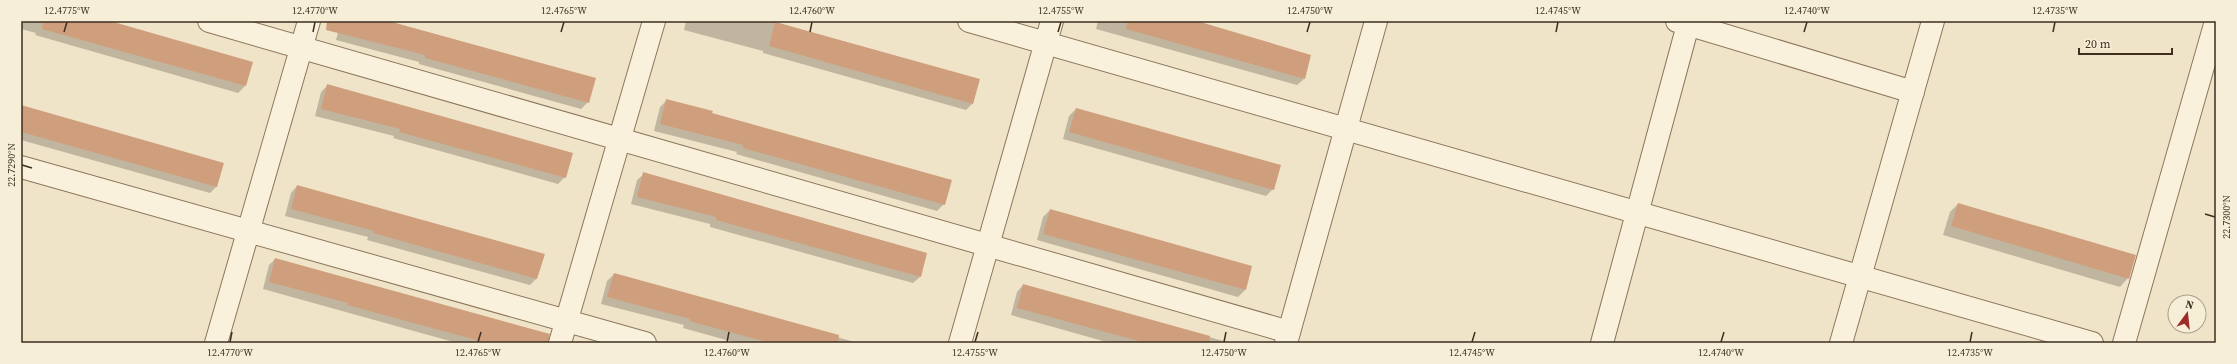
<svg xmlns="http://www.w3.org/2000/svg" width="2237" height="364" font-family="'Source Serif 4',serif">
<rect width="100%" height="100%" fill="#f0e4c8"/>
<path fill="#0003" d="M21,21H102L252,63L245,86L238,93L35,35L36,33L21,29Z
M341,21H388L595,79L588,102L581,109L419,64V62L336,40Z
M686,21H772L979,80L973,103L966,110L763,53V51L684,30Z
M1098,21H1188L1304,79L1297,85L1096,29Z
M327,86L565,177L558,184L393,138L394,136L315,116L321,92Z
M667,100L944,204L937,211L736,154L737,152L654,131L660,107Z
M21,107L217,186L210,193L21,140Z
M1076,109L1273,189L1266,196L1063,139L1069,116Z
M644,174L926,253L920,277L913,283L710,227V224L631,204L637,180Z
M297,186L537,278L530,285L367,240L368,237L285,216L291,193Z
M1958,204L2128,278L2120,287L1943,235L1950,212Z
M1050,210L1251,267L1245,290L1238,297L1037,240L1043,217Z
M275,259L515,343H457L263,289L269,265Z
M614,274L858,343H737L683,328L684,325L601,304L607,281Z
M1023,285L1227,342V343H1110L1011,315L1017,292Z"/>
<path fill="#cf9f7d" d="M43,21H110L253,62L246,86L42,29Z
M327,21H388L596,78L589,103L425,58V55L326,30Z
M1127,21H1197L1311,55L1305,79L1126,29Z
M775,22L980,79L973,104L769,46Z
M327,84L573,153L566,178L399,132L400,129L321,109Z
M666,99L713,111L712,113L952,180L945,205L743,148V145L660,124Z
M21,105L224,163L217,187L21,132Z
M1076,108L1281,165L1274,190L1069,132Z
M643,172L927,253L921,277L716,220V217L637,197Z
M297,185L545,254L537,279L373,233L374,231L291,209Z
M1958,203L2136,255L2129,279L1951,226Z
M1050,209L1252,266L1246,290L1043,234Z
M275,258L550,334L548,343H487L347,305L348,303L269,282Z
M614,273L839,335L838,343H770L689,321L690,319L607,297Z
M1023,284L1210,336L1209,343H1146L1017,308Z"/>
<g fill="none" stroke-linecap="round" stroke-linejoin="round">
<defs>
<path id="minor" d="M209,21L1289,332
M969,21L2092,343
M1677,21L1913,92
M21,167L645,343
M216,343L309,21
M560,343L654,21
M960,343L1052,21
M1602,343L1689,21
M1841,343L1933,21
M2124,343L2216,21"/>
<path id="tertiary" d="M1286,343L1376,21"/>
</defs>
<use href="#minor" stroke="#8d765c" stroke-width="24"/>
<use href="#tertiary" stroke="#8d765c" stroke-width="24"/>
<use href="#minor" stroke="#faf1dc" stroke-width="22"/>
<use href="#tertiary" stroke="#faf1dc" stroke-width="22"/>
</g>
<path fill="none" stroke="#3d2e20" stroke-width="1.5" d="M64,32L67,22M313,32L315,22M561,32L564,22M810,32L812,22M1058,32L1061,22M1307,32L1310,22M1556,32L1558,22M1804,32L1807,22M2053,32L2055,22M22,165L32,168M2205,214L2215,217M230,342L232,332M478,342L481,332M727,342L729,332M975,342L978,332M1224,342L1226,332M1472,342L1475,332M1721,342L1724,332M1970,342L1972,332"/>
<rect width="2237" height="364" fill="none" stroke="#f7eed8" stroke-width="44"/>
<g transform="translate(2187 314) rotate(15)"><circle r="19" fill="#f7eed8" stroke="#ada18e"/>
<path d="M0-3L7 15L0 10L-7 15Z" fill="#9e2a2b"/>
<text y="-6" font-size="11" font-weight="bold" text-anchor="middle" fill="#3d2e20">N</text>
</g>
<path d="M2079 48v6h93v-6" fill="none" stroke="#3d2e20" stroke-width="2"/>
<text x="2085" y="48" font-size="12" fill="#3d2e20" stroke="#f7eed8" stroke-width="3" paint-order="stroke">20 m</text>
<rect x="22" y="22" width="2193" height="320" fill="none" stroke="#3d2e20" stroke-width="1.5"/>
<g font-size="10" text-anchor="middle" fill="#3d2e20">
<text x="67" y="14">12.4775°W</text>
<text x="315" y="14">12.4770°W</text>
<text x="564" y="14">12.4765°W</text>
<text x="812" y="14">12.4760°W</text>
<text x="1061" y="14">12.4755°W</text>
<text x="1310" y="14">12.4750°W</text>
<text x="1558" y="14">12.4745°W</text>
<text x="1807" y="14">12.4740°W</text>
<text x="2055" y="14">12.4735°W</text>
<text transform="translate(11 165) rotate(-90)" y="4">22.7290°N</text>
<text transform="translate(2226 217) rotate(-90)" y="4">22.7300°N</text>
<text x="230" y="356">12.4770°W</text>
<text x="478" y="356">12.4765°W</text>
<text x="727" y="356">12.4760°W</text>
<text x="975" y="356">12.4755°W</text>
<text x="1224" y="356">12.4750°W</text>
<text x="1472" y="356">12.4745°W</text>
<text x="1721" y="356">12.4740°W</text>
<text x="1970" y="356">12.4735°W</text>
</g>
</svg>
